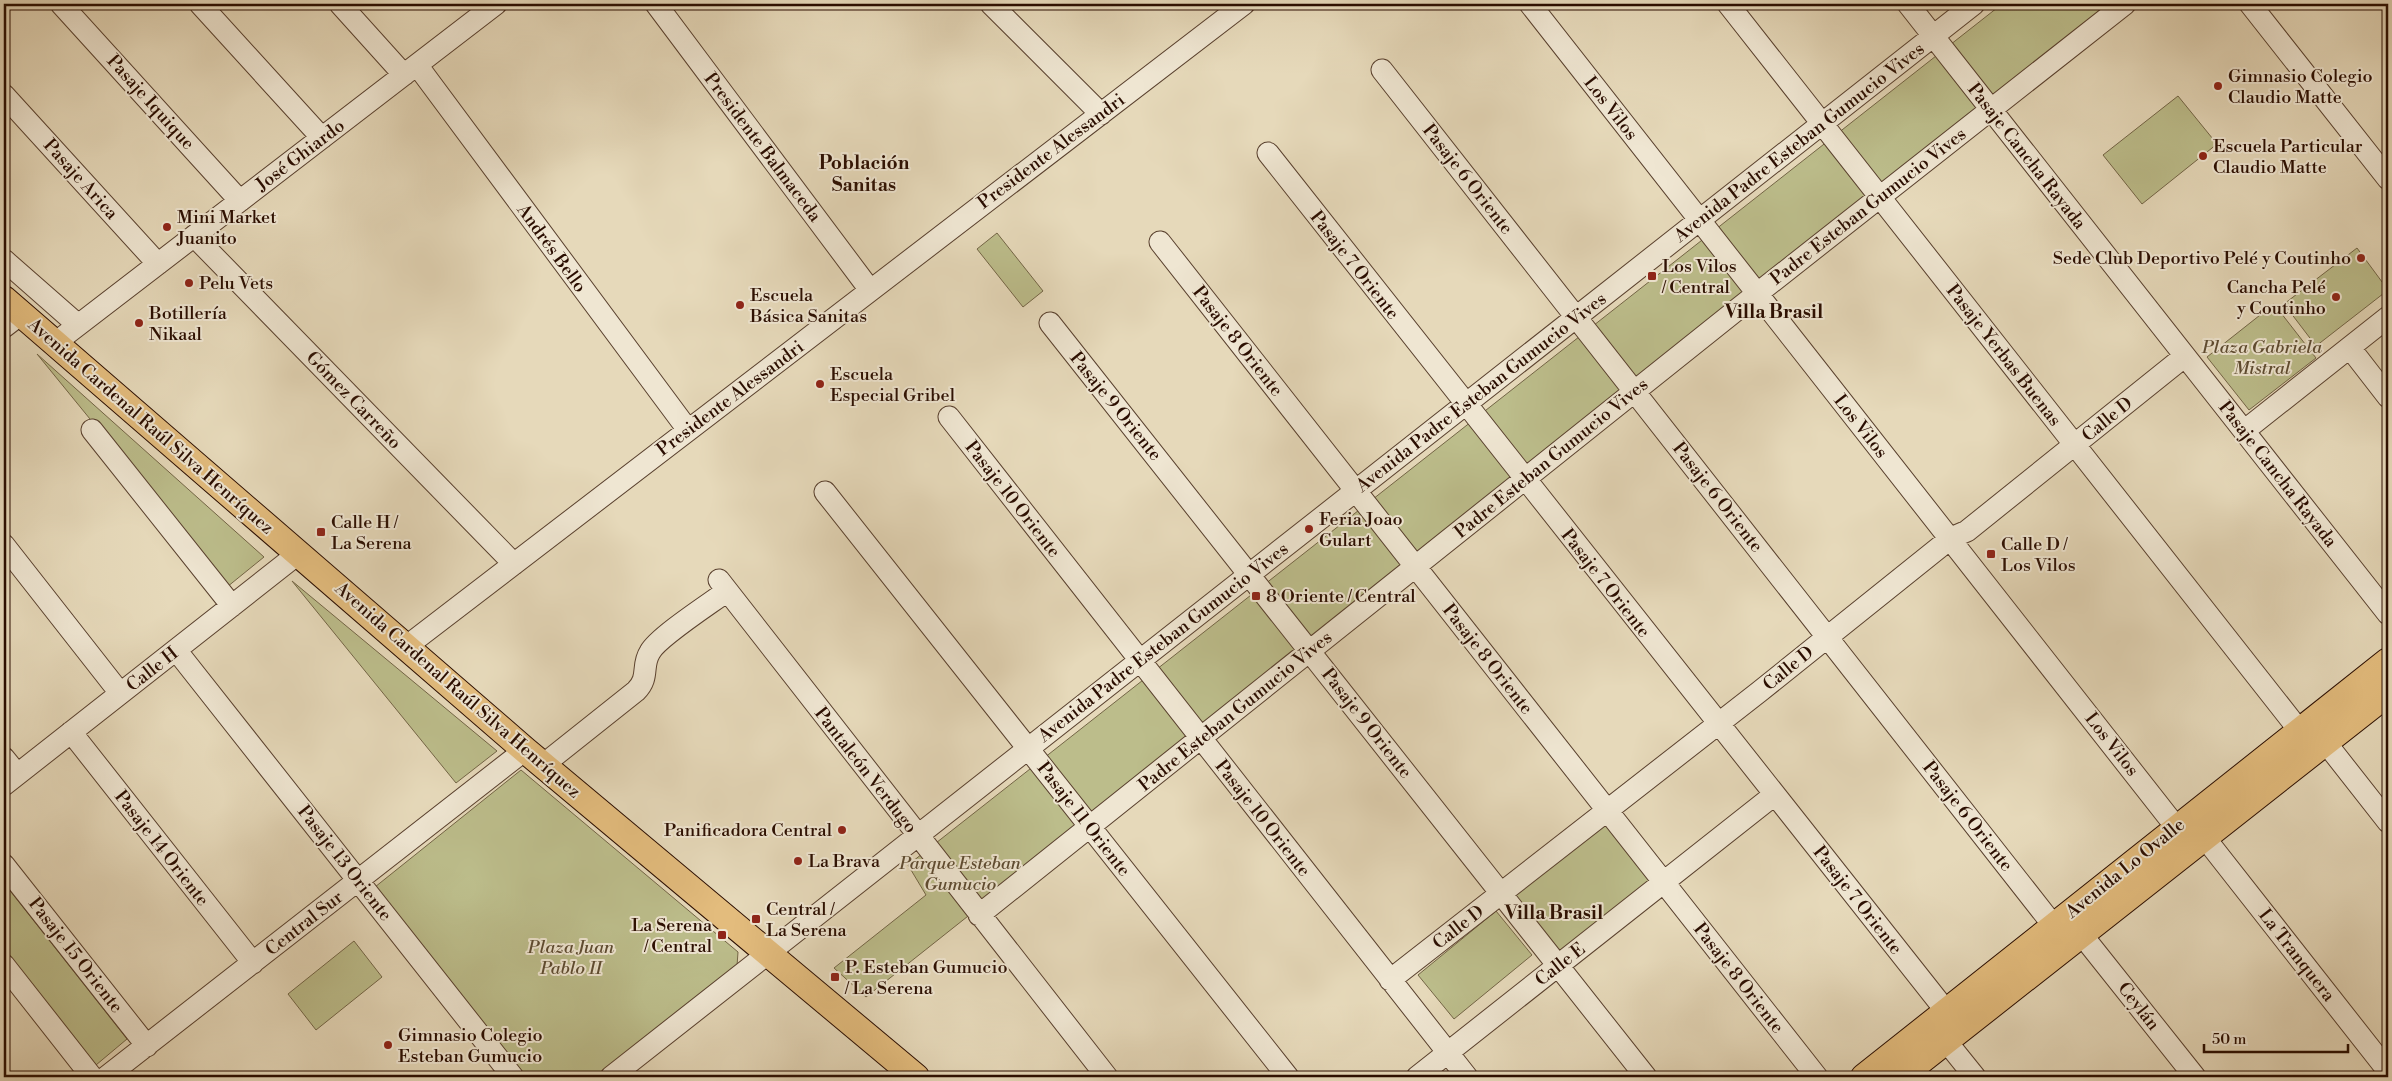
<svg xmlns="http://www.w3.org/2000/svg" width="2392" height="1081" font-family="'Libre Bodoni',serif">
<rect width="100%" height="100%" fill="#e6d9ba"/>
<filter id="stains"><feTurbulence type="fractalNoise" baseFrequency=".004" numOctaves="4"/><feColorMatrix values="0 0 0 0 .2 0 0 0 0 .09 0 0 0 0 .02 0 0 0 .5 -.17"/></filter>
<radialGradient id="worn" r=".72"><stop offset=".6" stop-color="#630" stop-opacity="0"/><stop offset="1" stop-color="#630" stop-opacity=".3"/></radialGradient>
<path fill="#bcbd8b" stroke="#736546" d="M2002,4H2118L866,997L834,968L926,895L908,865Z
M2178,96L2217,144L2142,204L2103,155Z
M997,233L1043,291L1023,307L977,249Z
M2357,248L2388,290L2316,346L2284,304Z
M2274,304L2316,358L2249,410L2207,357Z
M37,354L264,557L227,587Z
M292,581L497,751L456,783Z
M521,770L738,952L737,966L600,1077H524L375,887Z
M1608,825L1650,877L1651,886L1557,953L1515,900L1516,892L1601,826Z
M4,883L127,1039L96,1065L4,949Z
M1496,911L1532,955L1454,1019L1418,975Z
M354,941L382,977L316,1030L288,994Z"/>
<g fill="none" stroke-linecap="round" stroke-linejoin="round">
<defs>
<path id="minor" d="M61,4L240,201
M200,4L322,138
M340,4L404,75
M656,4L870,290
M991,4L1101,114
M1530,4L2187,841
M1728,4L2299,730
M1908,4L2388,614
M2250,4L2388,179
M417,65L688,430
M1382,70L2053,925
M4,95L158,264
M1268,153L1946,1011
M194,236L514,564
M1160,242L1817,1077
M4,260L78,325
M1050,323L1646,1077
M4,327L21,314
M55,343L496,4
M2350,348L2388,397
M949,417L1467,1077
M92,430L232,606
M2244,431L2388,317
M825,492L1288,1077
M4,545L120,693
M719,580L1107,1077
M407,646L1244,4
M176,650L513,1077
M71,732L253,963
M2326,743L2388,822
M4,758L17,774
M543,765L636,691C650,677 641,666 650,652C658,637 711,603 727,591
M4,785L299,553
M2205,838L2388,1071
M4,865L147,1046
M979,915L1739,308L2125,4
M2082,935L2195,1077
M4,965L92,1077
M1390,980L1759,692L1951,538L1967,531L2185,356
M1946,1041L1975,1077
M106,1077L525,750
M611,1077L1974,4
M1417,1077L1774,795"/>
<path id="major" d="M4,299L525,750L916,1077
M1864,1077L2388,661
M1900,1077L2388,693"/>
</defs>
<use href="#minor" stroke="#59402e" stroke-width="23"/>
<use href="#major" stroke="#2a0d00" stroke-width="28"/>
<use href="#minor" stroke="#efe6d2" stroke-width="21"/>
<use href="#major" stroke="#e3bc7d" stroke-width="26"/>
</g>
<g fill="#8f2418" stroke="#efe6d2" stroke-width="2">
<circle cx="2218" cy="86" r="5"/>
<circle cx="2203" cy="156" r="5"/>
<circle cx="167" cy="227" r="5"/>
<circle cx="2361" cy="258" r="5"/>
<rect x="1647" y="271" width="10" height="10" rx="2.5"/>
<circle cx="189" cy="283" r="5"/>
<circle cx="2336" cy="297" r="5"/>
<circle cx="740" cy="305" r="5"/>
<circle cx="139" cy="323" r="5"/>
<circle cx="820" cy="384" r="5"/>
<circle cx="1309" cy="529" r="5"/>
<rect x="316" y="527" width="10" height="10" rx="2.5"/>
<rect x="1986" y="549" width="10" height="10" rx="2.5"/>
<rect x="1251" y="591" width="10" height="10" rx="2.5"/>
<circle cx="842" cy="830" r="5"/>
<circle cx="798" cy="861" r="5"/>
<rect x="751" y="914" width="10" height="10" rx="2.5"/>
<rect x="717" y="930" width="10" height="10" rx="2.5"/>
<rect x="830" y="972" width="10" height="10" rx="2.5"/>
<circle cx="388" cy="1045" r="5"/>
</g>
<g text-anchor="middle" stroke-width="4" stroke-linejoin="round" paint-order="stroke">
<g font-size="18" fill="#2a0d00" stroke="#efe6d2" text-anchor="start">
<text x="2228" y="82">Gimnasio Colegio<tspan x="2228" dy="21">Claudio Matte</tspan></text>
<text x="2213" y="152">Escuela Particular<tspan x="2213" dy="21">Claudio Matte</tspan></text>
<text x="177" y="223">Mini Market<tspan x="177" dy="21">Juanito</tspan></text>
<text x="2351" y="264" text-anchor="end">Sede Club Deportivo Pelé y Coutinho</text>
<text x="1662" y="272">Los Vilos<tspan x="1662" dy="21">/ Central</tspan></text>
<text x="199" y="289">Pelu Vets</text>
<text x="2326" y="293" text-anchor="end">Cancha Pelé<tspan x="2326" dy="21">y Coutinho</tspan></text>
<text x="750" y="301">Escuela<tspan x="750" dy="21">Básica Sanitas</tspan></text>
<text x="149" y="319">Botillería<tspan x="149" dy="21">Nikaal</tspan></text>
<text x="830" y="380">Escuela<tspan x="830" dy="21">Especial Gribel</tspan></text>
<text x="1319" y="525">Feria Joao<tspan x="1319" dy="21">Gulart</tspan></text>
<text x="331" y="528">Calle H /<tspan x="331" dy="21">La Serena</tspan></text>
<text x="2001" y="550">Calle D /<tspan x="2001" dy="21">Los Vilos</tspan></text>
<text x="1266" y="602">8 Oriente / Central</text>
<text x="832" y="836" text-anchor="end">Panificadora Central</text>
<text x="808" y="867">La Brava</text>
<text x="766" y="915">Central /<tspan x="766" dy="21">La Serena</tspan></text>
<text x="712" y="931" text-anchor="end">La Serena<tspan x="712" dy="21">/ Central</tspan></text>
<text x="845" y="973">P. Esteban Gumucio<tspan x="845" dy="21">/ La Serena</tspan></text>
<text x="398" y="1041">Gimnasio Colegio<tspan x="398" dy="21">Esteban Gumucio</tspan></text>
</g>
<g font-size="18" fill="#2a0d00" stroke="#efe6d2">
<text transform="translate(151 102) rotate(48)" y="6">Pasaje Iquique</text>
<text transform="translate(1611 108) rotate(52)" y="6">Los Vilos</text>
<text transform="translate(1799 142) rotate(-38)" y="6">Avenida Padre Esteban Gumucio Vives</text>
<text transform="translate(763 147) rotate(53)" y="6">Presidente Balmaceda</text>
<text transform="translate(1051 151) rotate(-37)" y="6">Presidente Alessandri</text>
<text transform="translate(300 155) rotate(-37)" y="6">José Ghiardo</text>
<text transform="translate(2027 156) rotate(52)" y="6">Pasaje Cancha Rayada</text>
<text transform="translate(81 179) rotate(48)" y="6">Pasaje Arica</text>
<text transform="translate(1468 179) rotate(52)" y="6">Pasaje 6 Oriente</text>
<text transform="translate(1868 206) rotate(-38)" y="6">Padre Esteban Gumucio Vives</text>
<text transform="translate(552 248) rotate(54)" y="6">Andrés Bello</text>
<text transform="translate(1355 265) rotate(52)" y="6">Pasaje 7 Oriente</text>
<text transform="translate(1238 341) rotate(52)" y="6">Pasaje 8 Oriente</text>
<text transform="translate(2004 355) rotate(52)" y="6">Pasaje Yerbas Buenas</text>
<text transform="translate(1481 392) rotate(-38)" y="6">Avenida Padre Esteban Gumucio Vives</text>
<text transform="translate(730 398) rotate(-37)" y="6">Presidente Alessandri</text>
<text transform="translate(354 400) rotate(46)" y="6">Gómez Carreño</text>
<text transform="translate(1116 406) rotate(51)" y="6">Pasaje 9 Oriente</text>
<text transform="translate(2107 419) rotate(-39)" y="6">Calle D</text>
<text transform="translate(151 426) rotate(41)" y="6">Avenida Cardenal Raúl Silva Henríquez</text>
<text transform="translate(1861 426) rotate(52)" y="6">Los Vilos</text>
<text transform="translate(1551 458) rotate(-39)" y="6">Padre Esteban Gumucio Vives</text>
<text transform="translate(2278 474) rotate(52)" y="6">Pasaje Cancha Rayada</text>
<text transform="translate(1718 497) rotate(52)" y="6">Pasaje 6 Oriente</text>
<text transform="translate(1013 499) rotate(52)" y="6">Pasaje 10 Oriente</text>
<text transform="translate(1606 583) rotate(52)" y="6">Pasaje 7 Oriente</text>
<text transform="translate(1163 642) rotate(-38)" y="6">Avenida Padre Esteban Gumucio Vives</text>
<text transform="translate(1488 659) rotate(52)" y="6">Pasaje 8 Oriente</text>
<text transform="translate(1788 668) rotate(-39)" y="6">Calle D</text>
<text transform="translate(152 669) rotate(-38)" y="6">Calle H</text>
<text transform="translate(458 690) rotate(41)" y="6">Avenida Cardenal Raúl Silva Henríquez</text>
<text transform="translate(1235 711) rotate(-39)" y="6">Padre Esteban Gumucio Vives</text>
<text transform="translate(1367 723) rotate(52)" y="6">Pasaje 9 Oriente</text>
<text transform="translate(2112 744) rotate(52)" y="6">Los Vilos</text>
<text transform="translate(866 770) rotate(52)" y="6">Pantaleón Verdugo</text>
<text transform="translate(1968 816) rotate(52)" y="6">Pasaje 6 Oriente</text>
<text transform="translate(1263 818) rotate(52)" y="6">Pasaje 10 Oriente</text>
<text transform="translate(1084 819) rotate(52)" y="6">Pasaje 11 Oriente</text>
<text transform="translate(162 848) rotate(52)" y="6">Pasaje 14 Oriente</text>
<text transform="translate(345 863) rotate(52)" y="6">Pasaje 13 Oriente</text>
<text transform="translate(2125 868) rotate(-39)" y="6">Avenida Lo Ovalle</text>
<text transform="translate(1858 900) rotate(52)" y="6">Pasaje 7 Oriente</text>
<text transform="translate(304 923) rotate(-38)" y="6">Central Sur</text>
<text transform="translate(1458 927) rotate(-38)" y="6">Calle D</text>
<text transform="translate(76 955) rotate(52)" y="6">Pasaje 15 Oriente</text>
<text transform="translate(2297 955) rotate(52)" y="6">La Tranquera</text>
<text transform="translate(1560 964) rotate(-38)" y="6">Calle E</text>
<text transform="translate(1739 978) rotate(52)" y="6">Pasaje 8 Oriente</text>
<text transform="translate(2139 1006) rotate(52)" y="6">Ceylán</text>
</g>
<g font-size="18" font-style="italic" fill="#5d4b31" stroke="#efe6d2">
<text x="2262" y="353">Plaza Gabriela<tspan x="2262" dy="21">Mistral</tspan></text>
<text x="960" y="869">Parque Esteban<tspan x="960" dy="21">Gumucio</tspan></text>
<text x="571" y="953">Plaza Juan<tspan x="571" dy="21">Pablo II</tspan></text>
</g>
<g font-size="19" font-weight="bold" fill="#2a0d00" stroke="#efe6d2">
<text x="864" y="169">Población<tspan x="864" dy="22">Sanitas</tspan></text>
<text x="1774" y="318">Villa Brasil</text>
<text x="1554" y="919">Villa Brasil</text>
</g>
</g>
<rect width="2392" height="1081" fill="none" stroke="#e6d9ba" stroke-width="20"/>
<rect x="5" y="5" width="2382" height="1071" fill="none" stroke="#2a0d00" stroke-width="2.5"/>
<rect x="10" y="10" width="2372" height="1061" fill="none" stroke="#2a0d00"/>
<path d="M2204 1044v8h144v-8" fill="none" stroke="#2a0d00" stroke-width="2.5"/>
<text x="2212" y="1044" font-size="15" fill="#2a0d00" stroke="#efe6d2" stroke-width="4" paint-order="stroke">50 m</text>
<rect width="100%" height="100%" filter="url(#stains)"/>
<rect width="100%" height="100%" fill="url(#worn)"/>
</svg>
